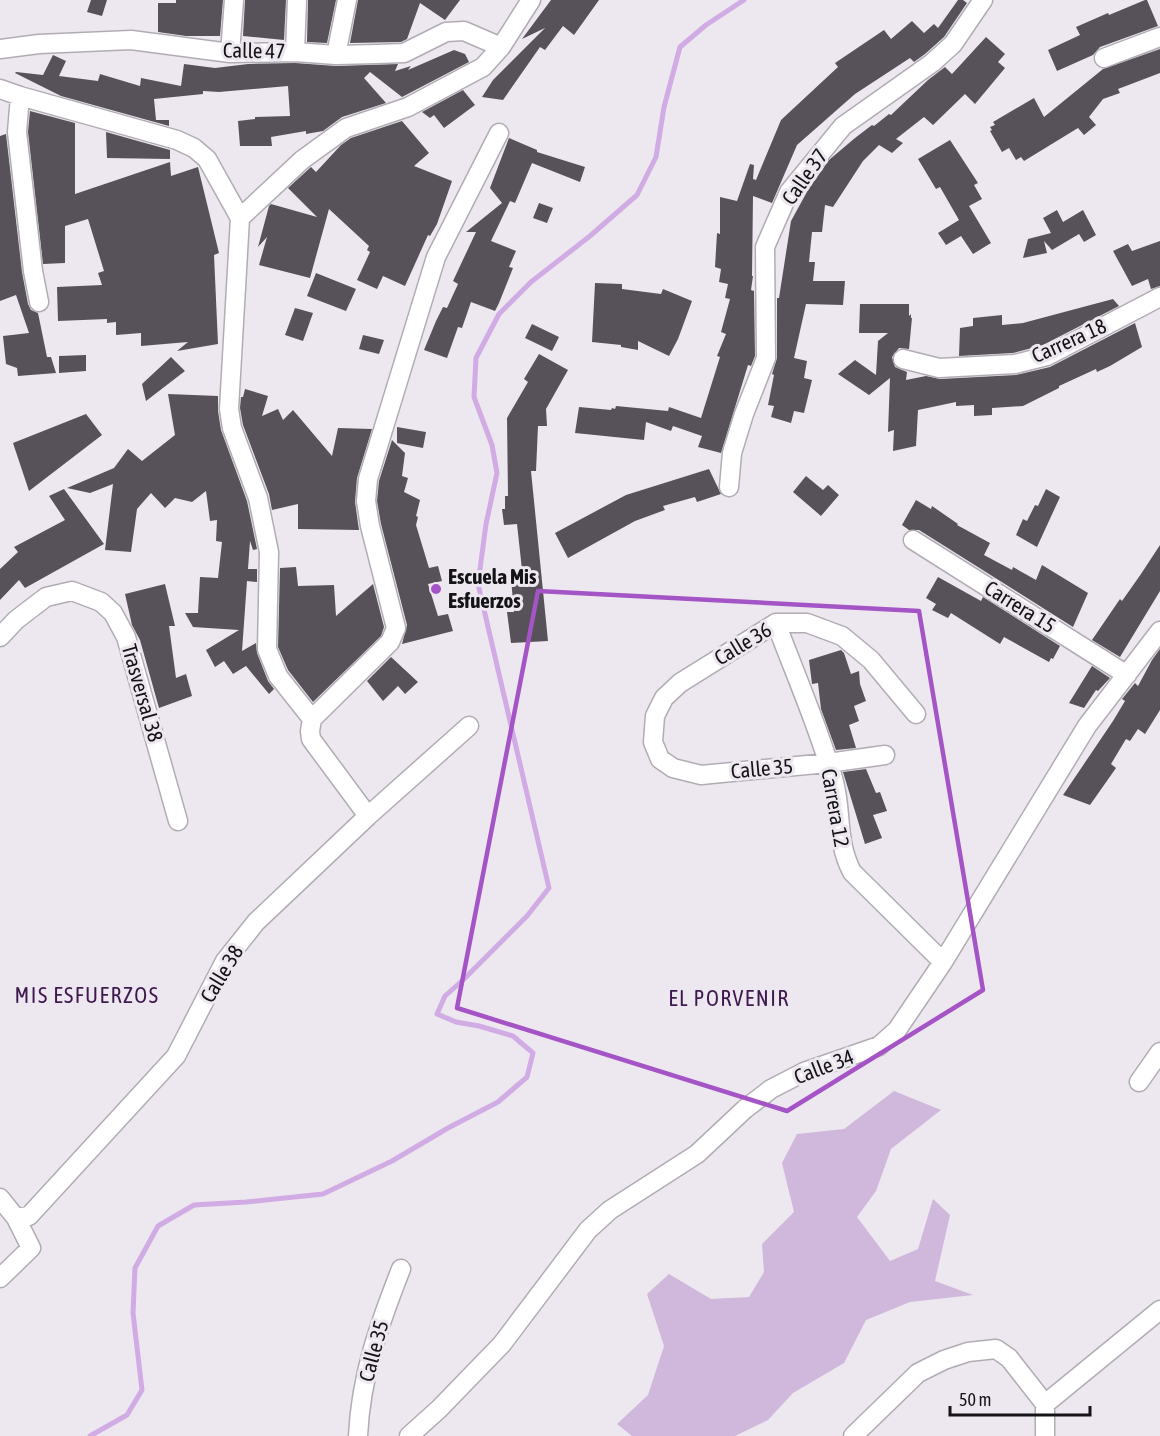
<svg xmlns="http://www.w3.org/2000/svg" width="1160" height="1436" font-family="'Asap Condensed',sans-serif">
<rect width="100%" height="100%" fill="#ede7f0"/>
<path fill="#d0b8dc" d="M894,1091L941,1110L891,1149L876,1191L857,1217L890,1261L918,1249L933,1199L950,1215L935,1281L973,1295L910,1302L866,1320L844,1363L793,1393L768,1420L735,1436H632L617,1424L648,1395L664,1346L647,1294L669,1274L711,1299L749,1297L764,1272L762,1244L794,1212L782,1163L797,1134L844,1129Z"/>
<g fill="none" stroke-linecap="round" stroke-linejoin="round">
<path stroke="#d1abe3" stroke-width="5" d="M90,1436L127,1415L142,1390L133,1313L135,1268L158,1226L194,1205L246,1202L323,1194L392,1161L448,1128L498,1102L527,1077L533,1053L513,1036L479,1026L456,1022L437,1014L445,996L463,980L527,916L549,888L478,584L486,524L497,473L492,445L474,397L476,358L499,314L531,282L590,236L637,195L656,157L664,107L680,47L706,25L744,0"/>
</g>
<path fill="#575259" d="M91,0H107L102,16L87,12Z
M176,0H223L220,36H186L158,32V3H176Z
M245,0H286L284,40L243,36Z
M308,0H336L327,43L307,42Z
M358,0H460L445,20L420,3L407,39L401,42L350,43Z
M551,0H599L574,35L563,26L545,50L540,47L503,100L482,97L493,80L545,28L522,39Z
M958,0H963L967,3L944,37L925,54L914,62L910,58L855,94L797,145L772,203L753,196L752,276H753L751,290L754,291L755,356L751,366L748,365L721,453L698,447L702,436L673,426L671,431L646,422L644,440L575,433L579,407L611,410L612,408L615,409L616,406L668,411L669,407L701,418L720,357L717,356L726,334L721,332L730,299L725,298L728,284L719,282L721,269L715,267L717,233L720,234V197L737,201L750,164L754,165L753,179L756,180L781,120L838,67L835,63L884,30L891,39L912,21L924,33L934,24L938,28Z
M1145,0H1147L1158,26L1100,47L1093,55L1057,71L1048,50L1080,35L1076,27L1108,13L1109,15Z
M986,37L1005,54L998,62L1005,68L975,104L965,94L933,125L924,117L896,139L903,143L892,153L879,145L863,161L833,207L825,205L822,232H812L809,262H815L813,281H845L843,305L806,304L794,358L807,361L804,378L812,380L804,413L794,411L791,423L771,417L774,406L768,405L774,375L772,374L777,358V298H779L791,221L808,190L829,160L855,138L872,125L874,126L889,114L891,115L928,80L945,67L952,74Z
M1160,49V73L1118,89L1120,93L1103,99L1089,117L1096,125L1084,135L1078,128L1024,161L1021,157L1016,160L1009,148L1002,152L990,131L992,130L990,127L995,125L993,122L1034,98L1044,117L1103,69Z
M454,50L465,54L469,62L402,97L370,72L364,78L386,103L342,117L323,131L306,134V131L271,137L272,146H240L238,121L255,119V117L290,116L288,86L219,92L203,91V94L154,99L156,120H169V126L61,96L15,73L16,72L43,75L53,55L66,61L59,76L98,81L100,74L140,86L141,78L181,86L184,64L215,68L248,64L295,63L336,66L398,64L395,71L411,66L408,70Z
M463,90L475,105L444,128L434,115L430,118L422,112Z
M30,111L75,123V194L170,162L171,176L198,167L219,253L214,255L218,344L177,351L188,342L141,346V333L116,335V322L107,323V319L58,321L57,287L102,285L98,273L104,271L88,219L65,226V263L43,264L28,132Z
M402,121L429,153L414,166L452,181L437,224L430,236L428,235L405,286L383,276L377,289L357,280L370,252L367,250L369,246L329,209L310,278L259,265L267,237L258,247L269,206L271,204L317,217L288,188L311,167L316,172L341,145L351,138Z
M106,132L170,150V159L107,158Z
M6,134L22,272L28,304L31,310L38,313L47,357H51L56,373L18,376L17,368L6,364L3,336L29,333L16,295L0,301V136Z
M509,138L537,150V152L585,167L580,182L532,163L515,203L510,201L491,241L516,251L509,267L513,268L499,303L495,311L471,302L462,328L458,327L447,358L424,350L436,321L443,307L447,308L458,284L453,281L476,232H466L502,203L490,188Z
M950,140L978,183L974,185L982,199L969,206L991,243L973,254L961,236L946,245L938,233L959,220L940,187L936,189L918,159Z
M539,203L553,208L547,223L533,218Z
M1057,210L1063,222L1083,210L1096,235L1084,242L1079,234L1052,250L1044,241L1047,253L1023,258L1028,239L1051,233L1043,218Z
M1160,241V286L1151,289L1148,279L1132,286L1113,251L1128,244L1132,251Z
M316,273L356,289L346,311L307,296Z
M595,283L622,284V289L661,294L663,289L692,301L678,339L669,356L638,341V350L621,347V345L592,342Z
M1113,299L1119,306L1043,345L1013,353L959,356L960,328L973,326V318L1002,315V325L1023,323Z
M860,304H909V316L911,314V318H912L909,349L899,348L892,357L895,367L907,372L906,380L926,376L940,379L1016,375L1050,367L1135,323L1142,347L1110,366L1097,372L1096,369L1059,386V388L1023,406L992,408V415L974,416V405L956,406V402L918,410L916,446L893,451L894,430L888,432L890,378L869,395L838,374L855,360L876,375L878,341L888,333H859Z
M295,308L313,313L303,341L285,335Z
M532,324L559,337L552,351L525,338Z
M363,335L384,340L379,354L359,349Z
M539,354L568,370L546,409L547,426H538L536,471H531L548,641L511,643L507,612H514L511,579H523L517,524L504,525L502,509H505V496H508L507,418L528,382L524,379Z
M86,355V371L59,373V356Z
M171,357L185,371L146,401L142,384Z
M245,389L268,396L262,416L278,409L283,420L293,410L332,456L338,428L372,429L357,478L355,502L359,530L298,529V504L272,510L269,494L243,425L240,408L241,397H243Z
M168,394L218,396V411L221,430L247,501L257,549L253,550L250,541L248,569H257V582L247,581L242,651L256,643L257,653L268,681L274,689L269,694L246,666L233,674L224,661L215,667L206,650L239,630L193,627L185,613H198L200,577L218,578L222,542L216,541L217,520L210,521L206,491L192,502L175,498L165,508L151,493L137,509L131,552L105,550L113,484L90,493L67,488L114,468L128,449L142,461L175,435Z
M86,414L102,435L29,491L13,443Z
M397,427L426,432L423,448L397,443Z
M392,440L405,453L402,476L408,478L404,492L420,500L416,516L418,517L416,525L429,568L438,566L442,581L428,584L438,616L448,614L453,631L402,644L407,625L381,524L377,501L379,481Z
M709,469L721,494L697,502L695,497L663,506L665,510L635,521L568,558L555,533L626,495Z
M806,476L823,490L828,485L839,495L821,516L793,492Z
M64,489L104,544L25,588L19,580L0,600V569L18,552L14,547L65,520L49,496Z
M1046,489L1060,497L1037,547L1016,535L1023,519L1027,521L1035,505L1038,506Z
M916,500L931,509L932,506L958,524L957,525L990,543L984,555L1012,570L1013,567L1036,580L1042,565L1088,593L1073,627L919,530H909L902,525Z
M1160,545V591L1120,657L1092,640L1120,599L1122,601L1141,574Z
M296,567L298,586L334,585L336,616L373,584L384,627L381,636L313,702L288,670L278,647L280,568Z
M938,577L981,601L983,597L1060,646L1053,659L1051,658L1049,662L1004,637L1000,644L951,613L948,618L932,610L936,604L926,598Z
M165,584L175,626H169L176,678L186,674L192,696L159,708L140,640L132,625L125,594Z
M1160,649V710L1145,734L1138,729L1130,741L1126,739L1111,764L1116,768L1090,805L1063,795L1113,721L1125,701L1122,699L1135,683L1138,686L1152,660Z
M841,650L844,653L851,674L859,671L860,684L866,701L854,706L859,721L849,725L856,748L836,750L821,709L818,683L812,684L809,660Z
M391,657L418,682L405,694L398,686L383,701L367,681Z
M1092,666L1110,678L1098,691L1096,690L1084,708L1069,703Z
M866,769L876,793L880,792L887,811L873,815L882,838L865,844L843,772Z"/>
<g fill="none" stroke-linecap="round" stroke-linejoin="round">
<defs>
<path id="street" d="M0,49L39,44L131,40L230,53L295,52L336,55L377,54L404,53L446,32L464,31L501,47
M295,52L297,0
M230,53L234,0
M336,55L347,0
M1104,58L1160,37
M0,89L20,96L177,140L194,148L207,159L240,218
M20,96L17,132L33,271L39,302
M903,359L939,368L1015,364L1047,356L1160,297
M729,487L732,453L744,414L766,358L765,247L789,192L843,126L932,63L953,44L983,0
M913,540L1127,675
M776,623C795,674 818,726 833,778C843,812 835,839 852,872L943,962
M0,637L16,620L46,597L72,591L101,602L113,613L126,637L178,821
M312,719L390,642L396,628L370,526L366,501L368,479L436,257L499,133
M885,755L828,763L701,775L673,768L660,759L653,742L655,716L664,698L680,683L776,623H807L842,636L871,660L916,714
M368,816L311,739L310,731L312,719L278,676L267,649L269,552L258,498L232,428L229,409L240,218L302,160L346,128L408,107L483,67L501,47L531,0
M1139,1082L1160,1052
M0,1198L16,1218L29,1216L176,1056L225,961L256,922L368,816L469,726
M0,1278L31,1248L16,1218
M1045,1404L1160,1310
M358,1436C361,1375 379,1325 401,1269
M409,1436L439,1409L502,1344L588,1230L610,1210L697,1154L745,1109L771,1089L804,1072L879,1046L897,1030L943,962L1087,726L1160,631
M853,1436L918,1373L944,1360L968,1352L996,1349L1009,1358L1045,1404V1436"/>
</defs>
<use href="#street" stroke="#b1acb4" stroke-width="21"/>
<use href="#street" stroke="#fff" stroke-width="18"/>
</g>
<path fill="none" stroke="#a454c4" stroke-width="4.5" stroke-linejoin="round" d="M538,591L919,611L983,990L787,1111L457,1008Z"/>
<circle fill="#a454c4" stroke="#ede7f0" stroke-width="2" cx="436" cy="589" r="6"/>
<g text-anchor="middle" stroke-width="6" stroke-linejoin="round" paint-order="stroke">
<g font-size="21" fill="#151316" stroke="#ede7f0">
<text transform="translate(254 51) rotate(1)" y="7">Calle 47</text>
<text transform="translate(805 177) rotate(-55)" y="7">Calle 37</text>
<text transform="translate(1069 341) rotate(-24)" y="7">Carrera 18</text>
<text transform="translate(1020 607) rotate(32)" y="7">Carrera 15</text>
<text transform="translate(743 644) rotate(-31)" y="7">Calle 36</text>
<text transform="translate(142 693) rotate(74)" y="7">Trasversal 38</text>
<text transform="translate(762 769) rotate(-5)" y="7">Calle 35</text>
<text transform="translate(835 808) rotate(80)" y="7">Carrera 12</text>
<text transform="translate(222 974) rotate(-59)" y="7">Calle 38</text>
<text transform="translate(824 1067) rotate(-21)" y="7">Calle 34</text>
<text transform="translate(374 1351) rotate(-75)" y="7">Calle 35</text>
</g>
<g font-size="21" font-weight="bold" fill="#151316" stroke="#ede7f0" text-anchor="start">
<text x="448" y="584">Escuela Mis<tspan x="448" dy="24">Esfuerzos</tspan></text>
</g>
<g font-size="22" letter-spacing="1.5" fill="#3f194e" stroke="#ede7f0">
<text x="87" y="1003">MIS ESFUERZOS</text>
<text x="729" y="1006">EL PORVENIR</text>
</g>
</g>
<path d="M950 1406v9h140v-9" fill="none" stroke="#151316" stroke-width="3"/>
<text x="959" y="1406" font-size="18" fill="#151316" stroke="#ede7f0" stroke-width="4.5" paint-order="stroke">50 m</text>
</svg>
